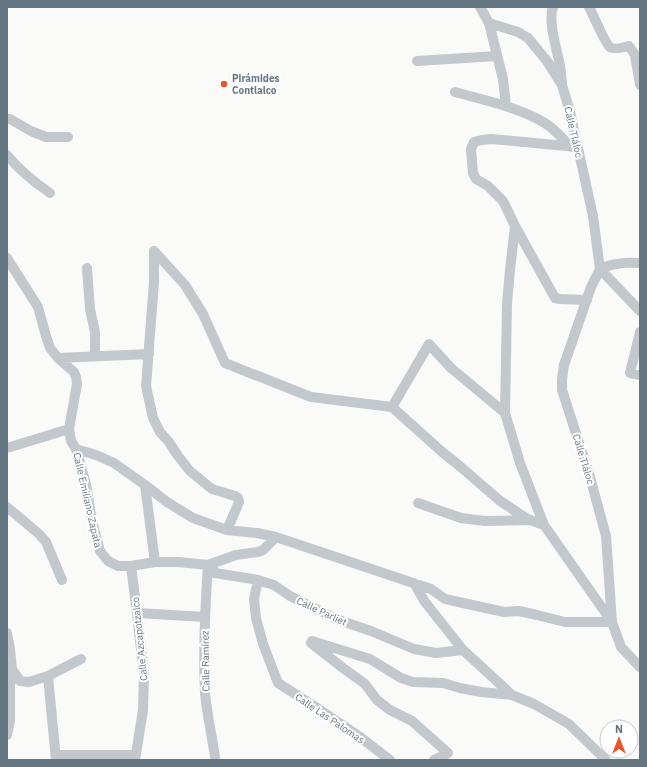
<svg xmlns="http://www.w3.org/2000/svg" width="647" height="767" font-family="'IBM Plex Sans',sans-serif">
<rect width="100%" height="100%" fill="#fafaf8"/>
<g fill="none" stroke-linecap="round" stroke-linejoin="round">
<path stroke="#c3c8cc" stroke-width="10" d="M480,7L489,23L518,32L528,38L547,61L562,85L570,112L593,216L600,269L591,287L564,365L562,379V390L590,477L606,536L612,622
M553,7C548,21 556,46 559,61C561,68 561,76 562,83
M589,7C593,14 605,44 610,47C613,50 625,47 629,46L635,55L640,85
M489,23L503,79L506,106
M417,61L497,56
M455,92C483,100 518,107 543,122C554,128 562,138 571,147
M7,119H10L31,131L46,137H68
M7,155C19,170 34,182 50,193
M515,226L555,298L560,299L587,300
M154,251L185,285L203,314L225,363L311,397L392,407L441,451L462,468L499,500L518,513L530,520L544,525
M154,251V282L146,386L153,418L160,432L169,442L178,456L190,471L212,489L235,496L238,498L239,502L227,530
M7,258L38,307L46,336L50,348L58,358L74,372L76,377L77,384L69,429L71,441L76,449L86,484L92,521L100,551L108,561L118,566H131L155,562H178L208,565L236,555L258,552L263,550L276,537
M640,263C627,262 612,263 600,269L640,311
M87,268L90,309L95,332V356
M640,332L630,373L640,375
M58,358L149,354
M392,407L429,344L451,368L505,413L520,463L544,525L612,622L621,647L640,667
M505,413L507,304L510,270L515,226L503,201L488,186L476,179L473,173L471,149L474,142L482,140L491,139L577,147
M7,448L69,429
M76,449L96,455L114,463L145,485L167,502L193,518L227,530L257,533L276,537L431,589L445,599L504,612L519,611L537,615L565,622H612
M145,485L155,562
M418,503L461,518L485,521L529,520
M7,507L39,534L46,542L62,580
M213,563V572L215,573L258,580L274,585L290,596L336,619L371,631L414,649L436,653L463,650
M208,565C205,608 203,651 205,693C207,715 212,736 215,757
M131,566L137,613L140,641L144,673L143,710L135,760
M258,580L254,599L256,618L263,644L278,683L314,706L360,737L390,760
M414,583L425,602L463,650L512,695L534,704L569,724L606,760
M137,613L205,617
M7,633L10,649L12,669L10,686V721L7,735
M311,643L312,641L370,659L401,678L413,682L443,683L460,688L481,692L512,695
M311,643L343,668L365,684L377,700L390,710L412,721L448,753L434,760
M12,669L20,681L29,682L48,676L81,659
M48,676L56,760
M56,755H136"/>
</g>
<circle fill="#e4572e" stroke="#fff" stroke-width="1.5" cx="224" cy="84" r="4"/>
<g text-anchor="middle" stroke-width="4" stroke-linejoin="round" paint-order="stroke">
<g font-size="10" font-weight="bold" fill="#657683" stroke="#fff" text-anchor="start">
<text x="232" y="82">Pirámides<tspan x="232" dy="12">Contlalco</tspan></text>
</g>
<g font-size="10" fill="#657683" stroke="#fff">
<text transform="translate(574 132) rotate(77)" y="4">Calle Tláloc</text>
<text transform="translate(584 459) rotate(73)" y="4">Calle Tláloc</text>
<text transform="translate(88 500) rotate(77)" y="4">Calle Emiliano Zapata</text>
<text transform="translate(322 611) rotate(25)" y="4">Calle Parliet</text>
<text transform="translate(139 639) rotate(-96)" y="4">Calle Azcapotzalco</text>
<text transform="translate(205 661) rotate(-91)" y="4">Calle Ramírez</text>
<text transform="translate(330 718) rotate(34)" y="4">Calle Las Palomas</text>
</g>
</g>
<rect width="647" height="767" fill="none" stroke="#657683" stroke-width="16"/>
<g transform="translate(619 739)"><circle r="19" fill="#ffffff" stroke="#c1c8cd"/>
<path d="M0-3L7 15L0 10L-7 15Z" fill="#e4572e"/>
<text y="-6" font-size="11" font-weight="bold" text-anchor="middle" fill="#657683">N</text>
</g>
</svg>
